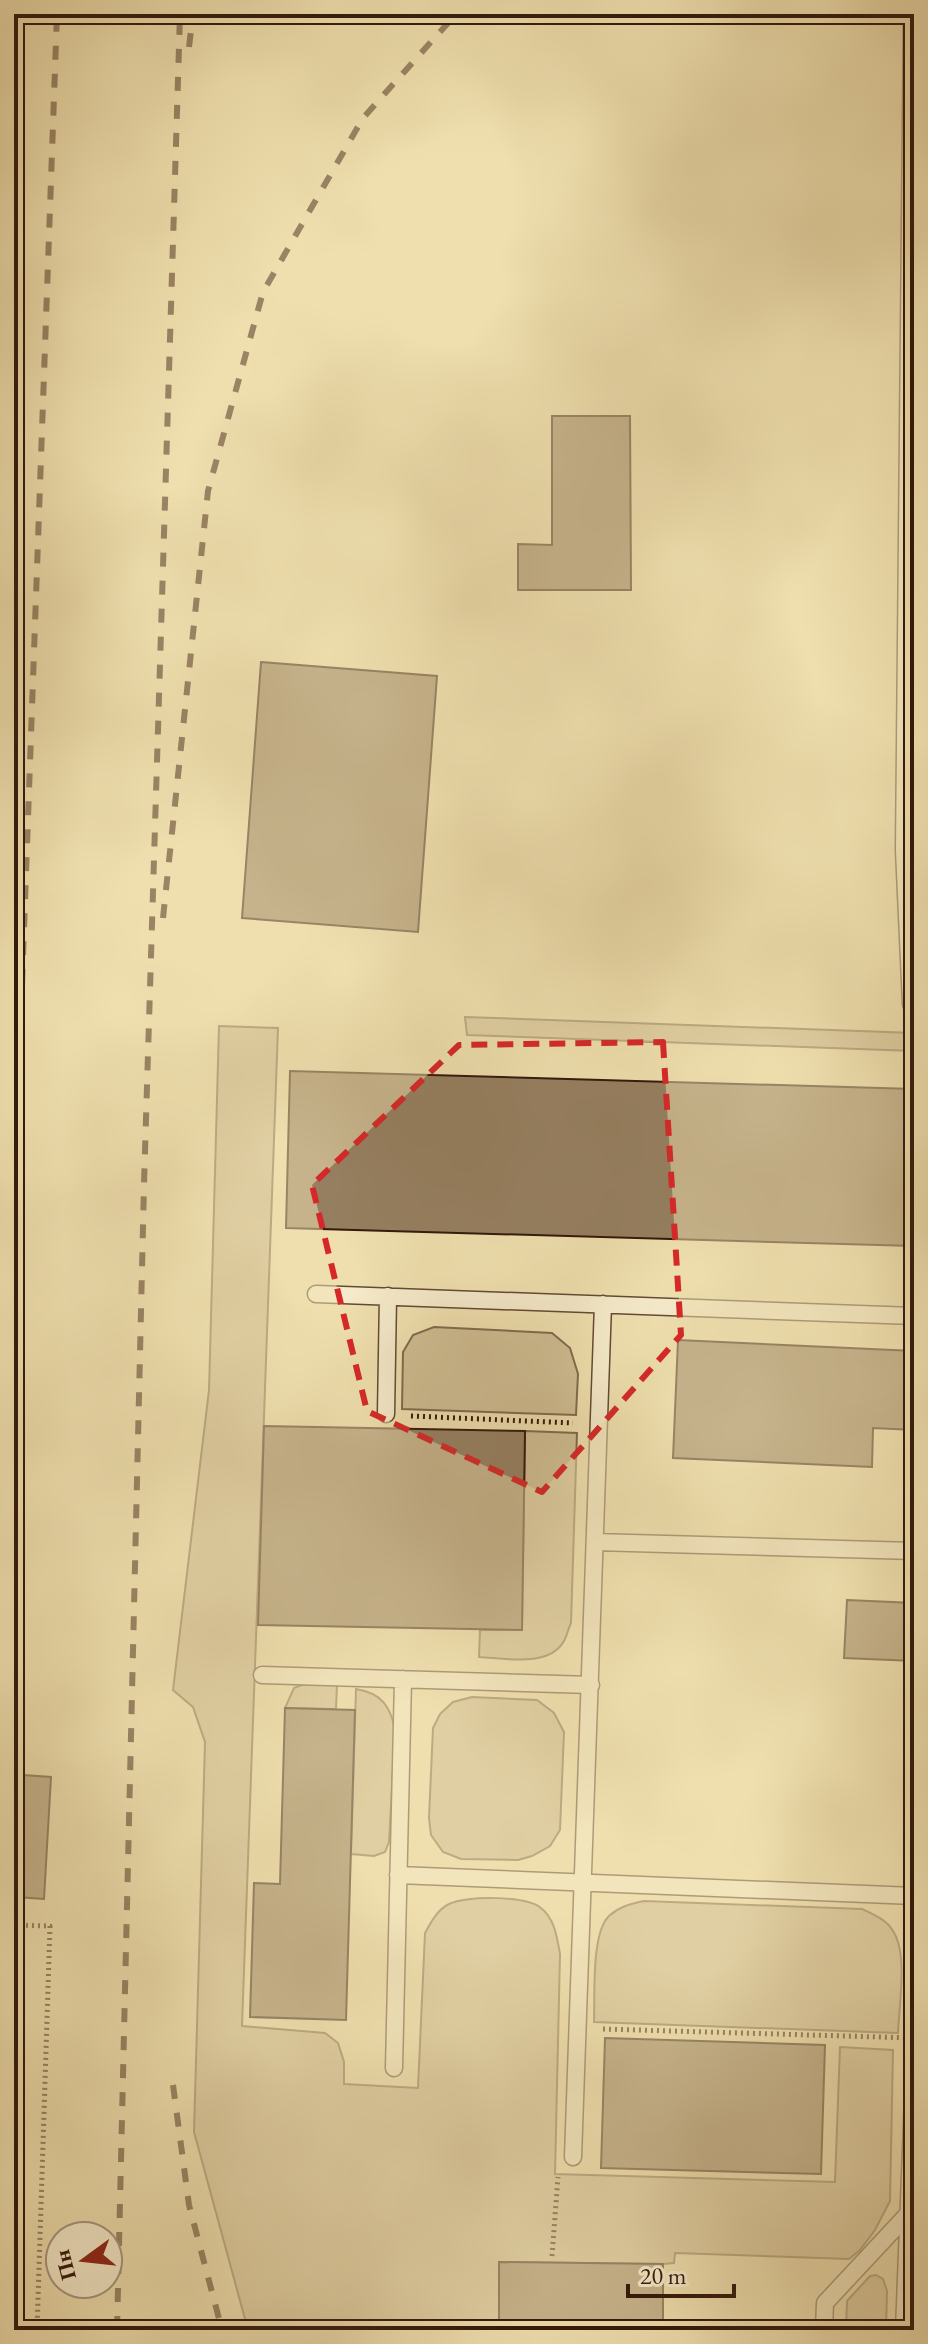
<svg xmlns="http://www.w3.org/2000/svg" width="928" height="2344" font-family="'EB Garamond',serif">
<rect width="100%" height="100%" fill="#efdfae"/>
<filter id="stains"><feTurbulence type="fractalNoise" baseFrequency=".0025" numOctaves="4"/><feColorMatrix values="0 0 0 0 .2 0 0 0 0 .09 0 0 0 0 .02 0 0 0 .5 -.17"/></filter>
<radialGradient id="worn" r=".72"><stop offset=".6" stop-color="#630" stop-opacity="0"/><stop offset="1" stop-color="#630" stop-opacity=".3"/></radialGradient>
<path fill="#cfbd92" stroke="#816a4e" stroke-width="2" d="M465,1017L914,1033V1051L467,1035Z
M219,1026L278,1028L242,2026L325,2033L338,2043L344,2062V2084L418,2088L425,1933C431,1922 437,1910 449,1904C466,1895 527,1896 541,1908C555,1919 557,1938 560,1954L555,2174L835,2182L840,2047L893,2050L890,2201L875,2230L860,2250L849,2259L675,2253L674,2263L663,2264L500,2262L499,2330H248L194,2132L205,1742L193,1707L173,1690L209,1390Z
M434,1327L552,1333L570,1348L578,1374L576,1415L402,1409L403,1352L413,1335Z
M525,1431L577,1433L571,1623C568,1629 567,1636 564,1641C549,1668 504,1658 479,1657L480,1630H522Z
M304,1684L337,1685L336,1709L285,1708L294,1688Z
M356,1689C381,1693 391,1706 395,1731L389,1842L385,1852L374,1856L351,1854Z
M472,1697L537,1700L554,1713L564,1732L560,1830L550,1846L532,1856L518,1860L461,1859L443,1852L431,1835L429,1818L433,1728L440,1714L453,1702Z
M644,1901L862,1909C873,1914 887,1920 893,1931C908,1953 899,2006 898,2033L594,2022C595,1997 591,1933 609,1916C620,1906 631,1904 644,1901Z
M876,2275L883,2279L887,2291L886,2330H846L847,2301L870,2276Z"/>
<path fill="#957f60" stroke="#33180b" stroke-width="2" d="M552,416H630L631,590H518V544L552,545Z
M261,662L437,676L418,932L242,918Z
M290,1071L914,1089V1246L286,1228Z
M678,1340L914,1351V1430L873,1428L872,1467L673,1458Z
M264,1426L525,1431L522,1630L258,1625Z
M847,1600L914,1603V1661L844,1658Z
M285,1708L355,1710L346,2020L250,2017L254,1883L280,1884Z
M23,1775L51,1777L44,1899L16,1897Z
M605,2038L825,2045L821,2174L601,2168Z
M499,2262L663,2264V2330H499Z"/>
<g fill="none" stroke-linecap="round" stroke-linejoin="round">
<defs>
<path id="lane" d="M912,14L904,850L914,851
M904,850L911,1004H914
M316,1294L914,1316
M386,1414L388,1296
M595,1542L914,1551
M262,1675L591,1685
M398,1875L914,1896
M394,2068L403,1679
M573,2157L603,1304
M824,2330L825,2303L908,2214
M904,2330L914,2072"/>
</defs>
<use href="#lane" stroke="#624a34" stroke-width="19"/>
<path stroke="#33180b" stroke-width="5" stroke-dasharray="2 4" stroke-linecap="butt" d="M411,1416L573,1423
M14,1925L50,1926L37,2330
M603,2029L914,2038
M552,2256L558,2177"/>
<use href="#lane" stroke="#f5eaca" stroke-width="16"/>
<path stroke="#33180b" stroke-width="6" stroke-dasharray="14 14" stroke-linecap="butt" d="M189,47L193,14
M163,918L208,491L263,292L363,118L456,14
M14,1207L57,14
M173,2085L189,2205L222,2330
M117,2330L144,1184L180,14"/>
</g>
<path d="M0 0H928V2344H0ZM663,1042L681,1335L542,1492L367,1411L312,1185L459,1045Z" fill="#efdfae" fill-opacity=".55" fill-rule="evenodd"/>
<path fill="none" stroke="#d62828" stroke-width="6" stroke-dasharray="16 10" stroke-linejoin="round" d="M663,1042L681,1335L542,1492L367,1411L312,1185L459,1045Z"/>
<rect width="928" height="2344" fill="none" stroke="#efdfae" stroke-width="48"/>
<rect x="16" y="16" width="896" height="2312" fill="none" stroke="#33180b" stroke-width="4"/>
<rect x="24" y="24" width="880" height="2296" fill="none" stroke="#33180b" stroke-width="2"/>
<g transform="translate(84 2260) rotate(255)"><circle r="38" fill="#f5eaca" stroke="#a7967e" stroke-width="2"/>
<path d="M0-6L14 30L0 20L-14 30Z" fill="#8f2418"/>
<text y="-12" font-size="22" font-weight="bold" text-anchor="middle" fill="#33180b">Пн</text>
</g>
<path d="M628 2284v12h106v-12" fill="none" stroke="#33180b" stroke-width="4"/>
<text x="640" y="2284" font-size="24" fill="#33180b" stroke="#f5eaca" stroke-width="6" paint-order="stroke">20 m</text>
<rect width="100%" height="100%" filter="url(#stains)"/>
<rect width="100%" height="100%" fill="url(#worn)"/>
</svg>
